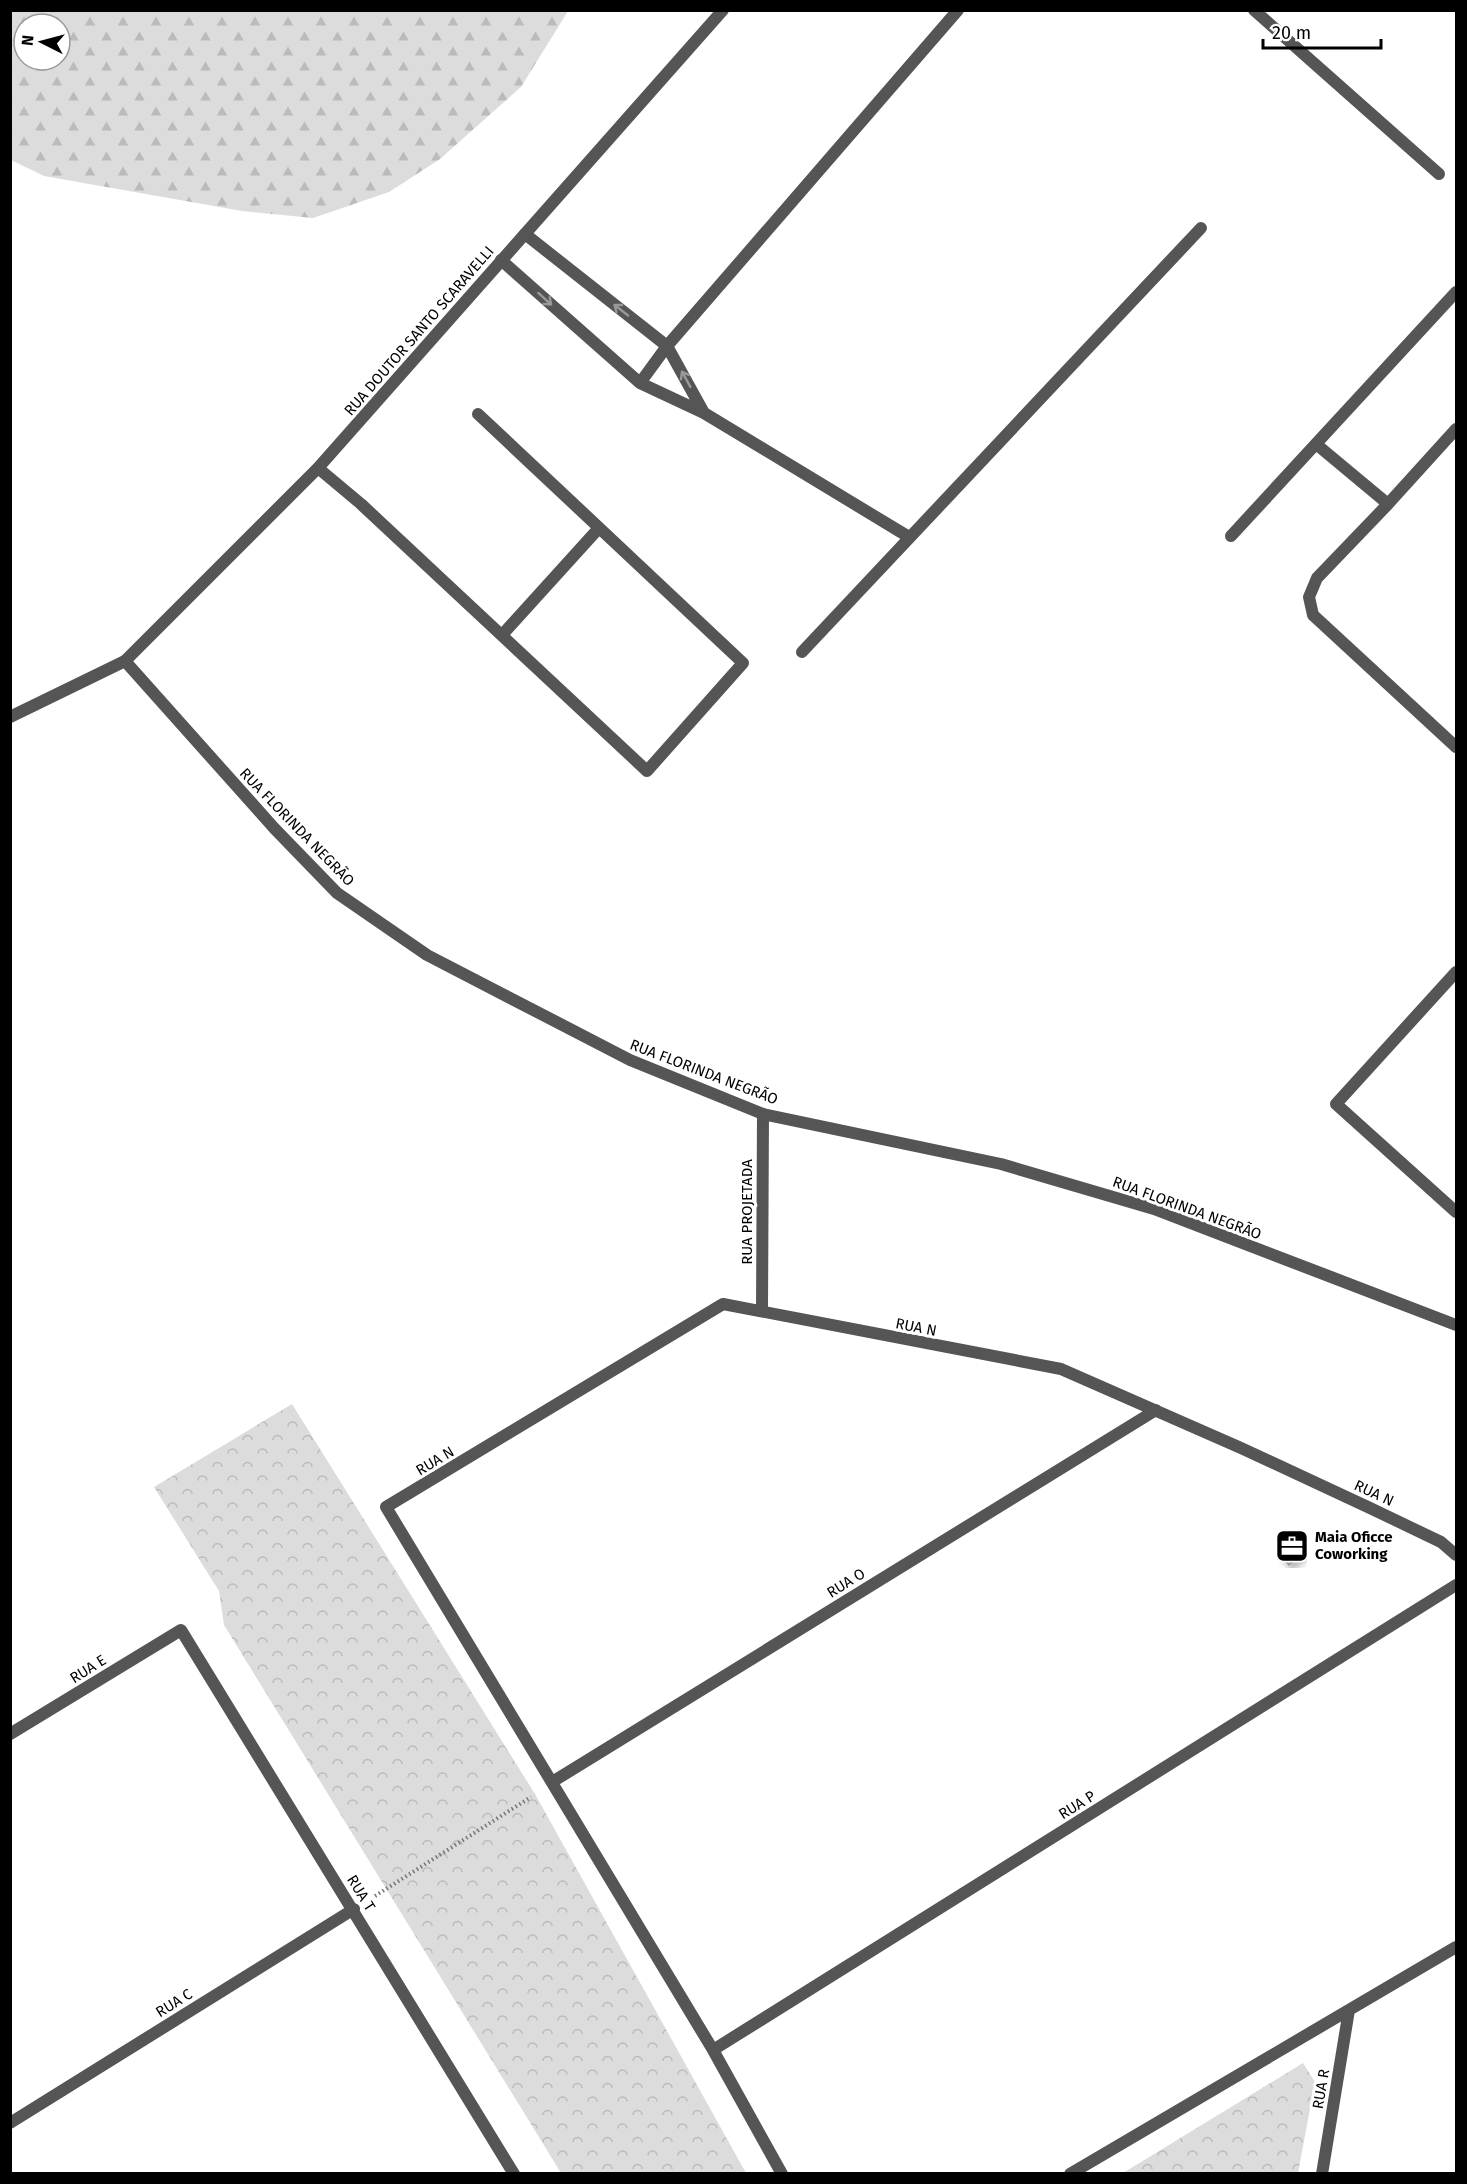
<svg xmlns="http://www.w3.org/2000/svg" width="1467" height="2184" font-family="'Fira Sans',sans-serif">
<defs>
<pattern id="forest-firs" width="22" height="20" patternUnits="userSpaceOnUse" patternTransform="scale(1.5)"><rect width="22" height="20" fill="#dcdcdc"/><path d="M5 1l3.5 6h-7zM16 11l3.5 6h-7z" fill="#bbb"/></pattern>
<pattern id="park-crowns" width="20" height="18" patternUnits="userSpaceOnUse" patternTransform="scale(1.5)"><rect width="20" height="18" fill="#dcdcdc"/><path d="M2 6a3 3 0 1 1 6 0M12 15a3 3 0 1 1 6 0" fill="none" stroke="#bbb"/></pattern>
<pattern id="building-hatch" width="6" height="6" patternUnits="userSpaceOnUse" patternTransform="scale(1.5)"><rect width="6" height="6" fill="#c4c4c4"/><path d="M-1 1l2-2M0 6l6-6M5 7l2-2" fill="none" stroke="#a7a7a7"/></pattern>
<filter id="shadow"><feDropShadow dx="3.5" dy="6" stdDeviation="3" flood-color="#0004"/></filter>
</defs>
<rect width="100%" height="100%" fill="#fff"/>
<path fill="url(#forest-firs)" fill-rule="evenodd" d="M11,10H568V11L521,87L440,159L389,192L313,218L242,211L44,176L11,160ZM24,24H60V60H24Z"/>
<path fill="url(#park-crowns)" d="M292,1404L535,1794L746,2173H561L224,1625L219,1591L154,1487Z
M1303,2063L1315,2082L1298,2173H1123Z"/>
<path fill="url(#building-hatch)" stroke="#999" stroke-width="1.5" filter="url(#shadow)" d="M1293,1539L1304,1553L1289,1565L1279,1553Z"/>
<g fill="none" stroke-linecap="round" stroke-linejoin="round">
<path stroke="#777" stroke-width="4" stroke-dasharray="1.5 3" stroke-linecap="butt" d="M375,1896L531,1797"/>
<path stroke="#555" stroke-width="12" d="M1254,10L1439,174
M525,234L667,346L704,413
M501,260L640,383L704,413L909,537
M640,383L667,346L958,10
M1316,444L1388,504L1456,429
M318,468L361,504L647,771L743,663L478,414
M1388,504L1317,578L1309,597L1313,615L1456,747
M1231,536L1456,292
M502,635L599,528
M802,652L1201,228
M1456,972L1336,1104L1456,1212"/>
<path stroke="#555" stroke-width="12" d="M10,717L125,661
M762,1310L763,1114
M10,1734L181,1630L514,2174
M552,1782L1156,1410
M713,2050L1456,1585
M10,2123L354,1909
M782,2174L713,2050L386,1507L723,1304L1061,1369L1241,1448L1370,1508L1441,1542L1456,1555
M1070,2174L1456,1947
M1322,2174L1349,2010"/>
<path stroke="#555" stroke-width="12" d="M723,10L318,468L125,661L274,828L337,893L427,955L630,1060L763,1114L1001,1164L1154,1209L1456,1325"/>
</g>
<defs><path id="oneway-shaft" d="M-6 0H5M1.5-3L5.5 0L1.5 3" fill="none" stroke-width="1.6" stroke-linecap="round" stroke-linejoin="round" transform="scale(1.5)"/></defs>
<g stroke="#999">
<use href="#oneway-shaft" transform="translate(545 299) rotate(42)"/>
<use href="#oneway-shaft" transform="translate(621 310) rotate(-142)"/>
<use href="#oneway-shaft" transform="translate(686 379) rotate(-119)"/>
</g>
<defs>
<symbol id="office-square" viewBox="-11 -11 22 22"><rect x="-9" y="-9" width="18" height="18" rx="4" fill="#000" stroke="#fff"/><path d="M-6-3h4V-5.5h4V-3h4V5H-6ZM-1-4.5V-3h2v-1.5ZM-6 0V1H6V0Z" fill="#fff"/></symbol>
</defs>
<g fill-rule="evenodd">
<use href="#office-square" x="1273" y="1527" width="38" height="38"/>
</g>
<g text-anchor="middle" stroke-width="6" stroke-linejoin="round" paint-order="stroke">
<g font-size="15" fill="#000" stroke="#fff">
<text transform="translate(419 331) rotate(-49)" y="5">RUA DOUTOR SANTO SCARAVELLI</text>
<text transform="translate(297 827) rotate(46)" y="5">RUA FLORINDA NEGRÃO</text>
<text transform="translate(704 1072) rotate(21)" y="5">RUA FLORINDA NEGRÃO</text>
<text transform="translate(1187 1208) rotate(20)" y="5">RUA FLORINDA NEGRÃO</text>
<text transform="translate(747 1212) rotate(-90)" y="5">RUA PROJETADA</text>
<text transform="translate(916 1327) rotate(11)" y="5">RUA N</text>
<text transform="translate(435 1461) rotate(-31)" y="5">RUA N</text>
<text transform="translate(1374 1493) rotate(25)" y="5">RUA N</text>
<text transform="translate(846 1583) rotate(-32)" y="5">RUA O</text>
<text transform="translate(88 1669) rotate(-32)" y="5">RUA E</text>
<text transform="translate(1077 1805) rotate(-32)" y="5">RUA P</text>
<text transform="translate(361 1893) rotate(58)" y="5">RUA T</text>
<text transform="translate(174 2003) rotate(-32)" y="5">RUA C</text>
<text transform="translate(1321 2089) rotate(-80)" y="5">RUA R</text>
</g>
<g font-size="15" font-weight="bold" fill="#000" stroke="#fff" text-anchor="start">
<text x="1315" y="1542">Maia Oficce<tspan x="1315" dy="17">Coworking</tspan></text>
</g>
</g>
<rect width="1467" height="2184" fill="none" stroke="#000000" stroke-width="24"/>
<g transform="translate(42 42) rotate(276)"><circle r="28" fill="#ffffff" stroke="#999999" stroke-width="1.5"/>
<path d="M0-4.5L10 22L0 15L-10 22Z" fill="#000000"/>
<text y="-9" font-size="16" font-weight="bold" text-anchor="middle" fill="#000000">N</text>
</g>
<path d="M1263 39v9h118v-9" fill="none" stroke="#000000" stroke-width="3"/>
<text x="1272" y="39" font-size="18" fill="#000000" stroke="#ffffff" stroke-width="4.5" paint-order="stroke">20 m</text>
</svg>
